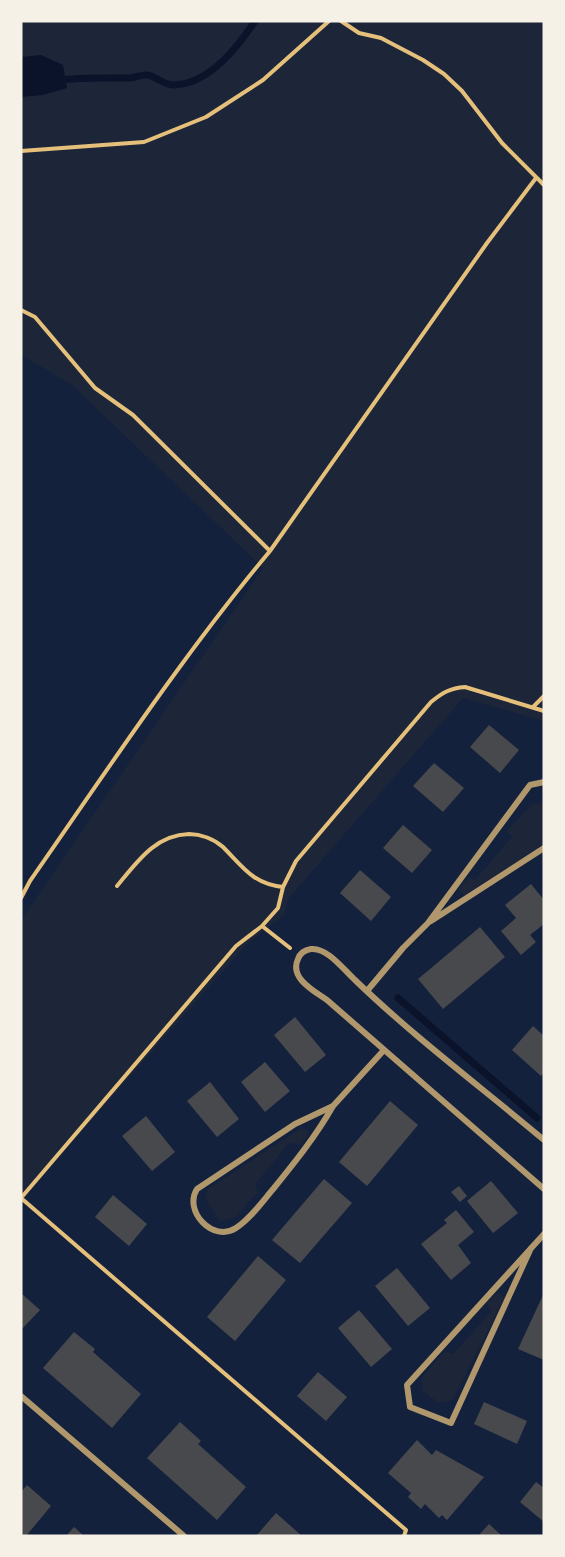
<svg xmlns="http://www.w3.org/2000/svg" width="565" height="1557" font-family="'Noto Sans',sans-serif">
<rect width="100%" height="100%" fill="#14213d"/>
<path fill="#1d2539" d="M21,21H544V721L463,698L288,899L284,915L246,945L21,1200V920L263,568L72,385L21,355Z
M542,803L544,804V844L465,895L458,889L469,877L475,880L512,837L507,831L532,804Z
M301,1128L308,1131L309,1135L299,1146L295,1143L288,1144L257,1182L255,1186L258,1192L234,1218L221,1221L216,1216L205,1198L208,1189Z
M499,1292L504,1298L453,1400L439,1403L423,1391L421,1378L445,1351L453,1354L491,1312L487,1303Z"/>
<path fill="#0b132b" d="M41,55L63,65L67,88L43,95L21,97V57Z"/>
<g fill="none" stroke-linecap="round" stroke-linejoin="round">
<path stroke="#0b132b" stroke-width="7" d="M59,80C82,77 105,78 128,78C134,78 140,75 146,75C156,75 163,86 175,85C209,84 238,47 255,21
M398,998L537,1118"/>
</g>
<path fill="#48494c" d="M489,725L519,750L500,773L470,747Z
M434,763L464,788L443,812L413,786Z
M403,825L432,850L412,873L383,848Z
M360,870L391,897L371,921L340,893Z
M531,884L544,900V924L530,935L536,942L521,955L501,931L516,918L505,905Z
M480,927L505,957L443,1009L418,979Z
M295,1017L326,1055L305,1072L274,1035Z
M533,1026L544,1036V1072L541,1076L512,1050Z
M265,1062L290,1091L265,1112L241,1082Z
M210,1082L239,1119L217,1137L187,1101Z
M390,1101L418,1125L367,1186L339,1162Z
M146,1116L175,1152L152,1171L122,1136Z
M324,1179L352,1203L300,1263L272,1240Z
M491,1181L518,1213L493,1233L467,1201Z
M459,1186L467,1196L460,1202L451,1192Z
M113,1195L147,1224L129,1246L95,1217Z
M456,1210L474,1232L458,1245L471,1263L451,1280L421,1244L447,1223L444,1220Z
M258,1256L286,1280L235,1341L207,1317Z
M397,1268L430,1308L408,1326L375,1286Z
M21,1293L40,1310L21,1330Z
M544,1293V1360L518,1349Z
M359,1310L392,1349L371,1367L338,1328Z
M74,1332L95,1349L93,1352L141,1394L112,1428L43,1368Z
M318,1372L347,1397L326,1421L297,1396Z
M484,1402L527,1421L517,1444L474,1424Z
M180,1422L201,1441L198,1444L246,1487L217,1520L147,1458Z
M417,1440L432,1455L436,1450L484,1477L447,1520L442,1515L439,1518L425,1504L421,1509L408,1497L411,1493L388,1473Z
M536,1482L544,1488V1522L520,1502Z
M27,1485L51,1506L26,1536H23L21,1535V1492Z
M276,1513L302,1536H256Z
M489,1524L502,1536H478Z
M74,1527L84,1536H66Z"/>
<g fill="none" stroke-linecap="round" stroke-linejoin="round">
<path stroke="#e5c07b" stroke-width="4" d="M341,21L359,33L381,38L423,60L444,74L462,91L502,143L544,185
M21,151L144,142L206,117L263,80L329,21
M21,310L35,317L95,388L133,415L270,551
M533,707L544,696
M117,886C137,862 155,835 189,834C201,834 214,839 223,847C243,867 253,884 283,887
M21,898L30,881C108,769 183,655 270,551L487,243L536,178
M262,926L290,948
M404,1536L406,1530L21,1198L236,946L262,926L278,908L283,887L296,861L431,702C442,693 450,688 465,687L544,711"/>
<path stroke="#b1986c" stroke-width="6" d="M431,921L544,848
M367,991L403,948L428,923L530,785L544,782
M333,1106C316,1136 295,1162 274,1188C262,1202 251,1218 236,1228C213,1243 183,1211 197,1189L295,1124L333,1106L384,1050
M544,1140C481,1087 414,1037 355,980C344,970 327,947 311,949C305,950 300,953 298,959C289,978 314,991 327,1000L544,1189
M531,1248L451,1423L410,1407L407,1385L544,1234
M21,1396L184,1536"/>
</g>
<rect width="565" height="1557" fill="none" stroke="#f6f1e7" stroke-width="45"/>
</svg>
